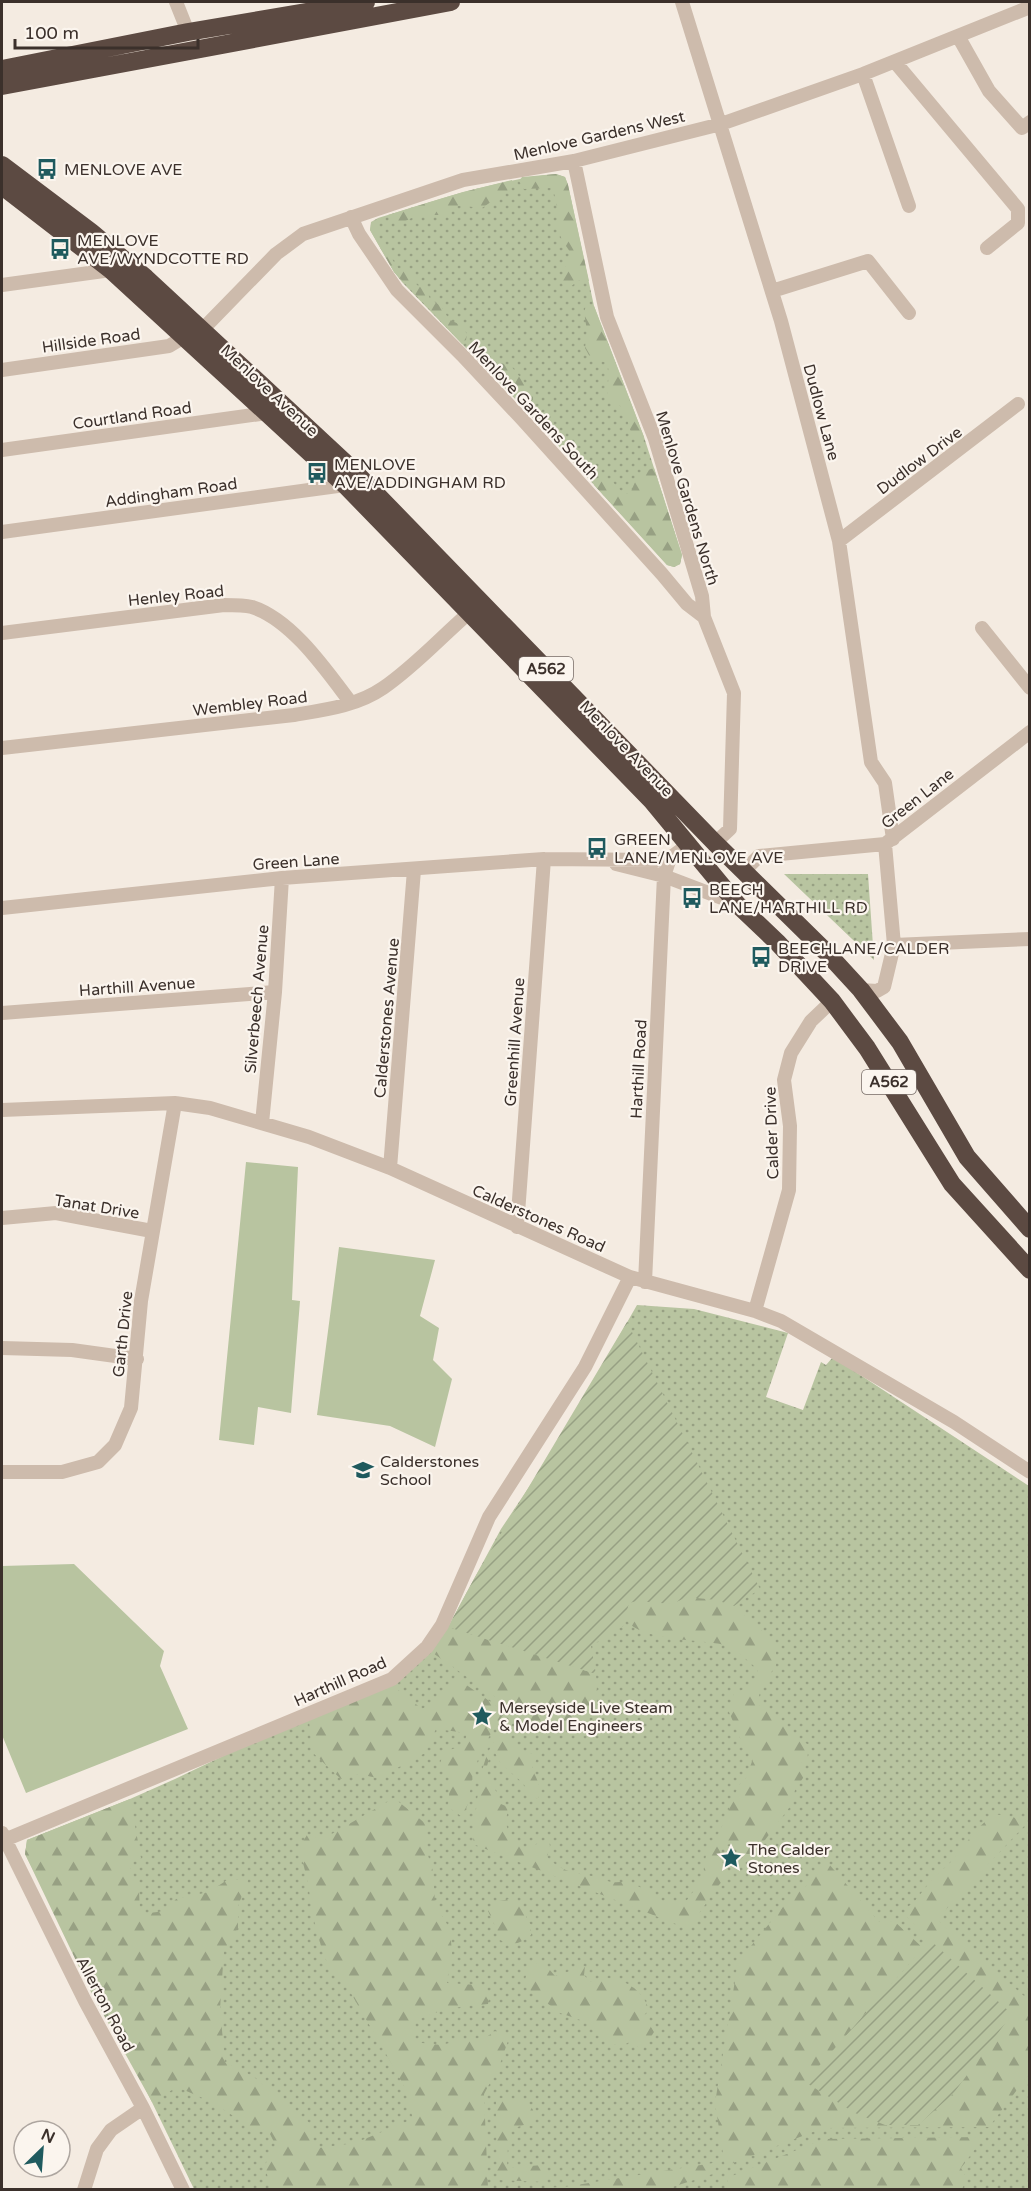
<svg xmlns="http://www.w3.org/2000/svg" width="1031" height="2191" font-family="'Varela Round',sans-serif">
<defs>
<pattern id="grass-dots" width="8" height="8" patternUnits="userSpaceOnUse" patternTransform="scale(1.5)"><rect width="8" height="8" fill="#b8c4a0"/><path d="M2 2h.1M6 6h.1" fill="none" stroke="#97a083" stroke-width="1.8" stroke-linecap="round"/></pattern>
<pattern id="forest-firs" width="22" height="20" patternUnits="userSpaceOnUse" patternTransform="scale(1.5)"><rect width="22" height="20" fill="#b8c4a0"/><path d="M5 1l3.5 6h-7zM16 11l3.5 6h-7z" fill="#97a083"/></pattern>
<pattern id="garden-furrows" width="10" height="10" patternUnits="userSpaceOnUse" patternTransform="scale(1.5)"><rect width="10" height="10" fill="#b8c4a0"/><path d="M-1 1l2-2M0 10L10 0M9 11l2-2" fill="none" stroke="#97a083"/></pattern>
</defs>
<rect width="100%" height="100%" fill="#f4ebe1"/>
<path fill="url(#grass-dots)" d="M556,174L565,177L568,185L594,306L644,437L682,555L680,564L674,567L667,565L525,409L402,282L394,272L370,230L371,222L378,218C437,200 495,180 556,174Z
M784,874H868L874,960Z
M637,1305L694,1309L788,1333L766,1397L803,1410L821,1362L826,1365L833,1357L1029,1486V2189H194L148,2094L25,1854L27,1840L130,1799L175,1779L248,1744L393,1685L448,1627L501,1529L557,1445Z"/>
<path fill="url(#forest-firs)" d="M556,174L565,177L568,185L589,281L585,282L579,280L569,288L562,284C561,272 568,264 570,252C567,247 562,241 560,235C554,220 561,202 551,188L524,189L519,181L522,177Z
M512,180L513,185L510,189L482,208C464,207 457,201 443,215H418L399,224L390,219L388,215L463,192Z
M371,225L375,226L379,232L378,239L386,244L388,253L398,268L410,273L417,285L427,291L430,299L441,306L447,316L452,321L461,325L467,334L466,340L462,344L394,272L370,230Z
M586,306H594L644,437H638L631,432C625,414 627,407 608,398C606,385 611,376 607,363L590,357L585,348L587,331L584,312Z
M501,363L511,366L533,393V400L525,409L493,375Z
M654,468L682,555L680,564L674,567L667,565L594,485L598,481H612L620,490L627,494L631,492C635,480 641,471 654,468Z
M687,1597C707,1598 739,1599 748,1621L757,1625L776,1649V1665L761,1688L757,1704L774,1713L794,1736L809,1745L807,1760L801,1763L805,1775L795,1790L792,1804L765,1840L759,1844L753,1854H747L731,1844L725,1845C714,1857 725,1862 728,1875C711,1891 703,1913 686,1928L473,1844C476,1814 477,1769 493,1743C496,1738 501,1733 505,1728V1736L526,1753L535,1754L537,1758L532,1768C536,1779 543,1787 538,1799L531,1796L523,1783L501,1764L493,1749C491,1754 487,1763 487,1768C486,1778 500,1794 501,1804L508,1807L506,1822L508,1832L528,1851L539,1842L547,1840L550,1845L547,1857C562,1873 579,1874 599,1877C603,1878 607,1882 612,1882C618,1883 625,1881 631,1883C656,1892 653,1909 687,1900L703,1878L707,1847L719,1833L739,1785L746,1778L754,1756L740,1738L729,1712L734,1693C747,1689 757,1683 758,1669C747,1661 738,1650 724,1645C707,1639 606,1642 629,1604L637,1601L672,1604Z
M448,1627L596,1674L598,1711L586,1721L544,1731L430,1651Z
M455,1677L505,1712C491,1732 479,1752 473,1775C469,1788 471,1807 461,1816L448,1807L451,1774L438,1769L444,1752L464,1745L467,1733L436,1729L425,1753L407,1763L377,1778L359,1774L341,1779L312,1752L309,1720L392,1685L422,1709L438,1700Z
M394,1798L426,1824V1849L433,1871L435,1904L450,1929L452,1953L447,1983L477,1985L490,1993L488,2004C459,2006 440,2009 413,2022V2042L441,2045L462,2040L485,2038L495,2031L509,2038L500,2064L484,2094L488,2189H270L265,2164L277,2148L270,2134L253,2129L212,2102L177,2087L152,2102L91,1992L25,1854L27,1840L130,1799L141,1858L129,1864L139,1891L140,1914L166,1911L176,1899L209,1892L227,1880H248L238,1906V1928L224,1950L220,2009L225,2062L254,2077L313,2126L311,2149L355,2143L413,2119L404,2086L393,2066L352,1995L324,1957L312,1913L308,1882L299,1848L307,1835L323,1839Z
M994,1814L1013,1817L1027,1823L937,1919L975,1955L1029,2000V2074L989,2127L823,2128L725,2166L715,2103L738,1962L795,1892L804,1888L828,1863L879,1922L894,1921L923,1948L806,2082L933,1944L906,1916L905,1909L914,1902L934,1877L949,1864L978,1828Z
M515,1898L527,1910L526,1918L531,1925V1935C520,1944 513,1946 500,1940L499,1934L488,1911L494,1902Z
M542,1961L555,1976L585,1966L584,1975L590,1982C613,1971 642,1986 649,2010L644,2015L654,2032L643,2049L638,2047L635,2039L622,2046L609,2043L596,2034L586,2022L560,2013L526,1987C523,1975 530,1964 542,1961Z
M505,2098L528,2102L533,2110L535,2126L524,2125L511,2129L508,2144L507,2168L542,2165L549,2172L546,2182L497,2180L496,2099Z
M984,2137L961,2168L967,2179L962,2189L730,2190L727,2178L824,2139Z
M713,2163L716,2173L666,2189H524L564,2187Z"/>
<path fill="url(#garden-furrows)" d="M627,1322L760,1589L734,1606L716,1600L687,1597L672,1604L637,1601L629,1603L623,1626L591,1646L596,1674L448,1627L475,1577Z
M930,1940L1012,2014L953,2094L918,2125H885L855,2113L805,2082Z"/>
<path fill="#b8c4a0" d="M246,1162L298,1167L292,1300L300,1301L291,1413L258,1407L254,1445L219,1440Z
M339,1247L435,1260L420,1316L439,1328L433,1360L452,1379L435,1447L390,1426L317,1415Z
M74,1564L164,1651L160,1666L188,1729L26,1793L2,1735V1566Z"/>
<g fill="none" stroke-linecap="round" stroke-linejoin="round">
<path stroke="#cdbbac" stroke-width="14" d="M176,2L188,32
M682,2L781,321L839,541L871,762L885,783L893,839
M958,36L989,91L1022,128L1030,122
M895,62L1018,209V223L987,248
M863,74L909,206
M574,161L607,317L655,439L702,596L704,617L734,693L730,829L715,843
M351,217L359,234L397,290L462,355L522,419L662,574L687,604L704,617
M2,285L111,270
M772,291L868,261L909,313
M202,330L276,254L303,234L463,180L574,161L721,124L863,74L1030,7
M2,370L169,346L184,337
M2,450L267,413
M2,532L345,485
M839,541L1018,404
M982,628L1030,688
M2,633L224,605C233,605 244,605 252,607C292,620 326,670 351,703
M2,748L294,715C324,710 357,706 383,688C414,667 441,637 470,612
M616,864L664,876L735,903
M744,871L759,856L885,844L1030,732
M2,908L282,878L544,859L658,860L670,858L688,845
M894,945L1030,939
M861,990L877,991L884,987L894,945L885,844
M2,1013L275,992
M2,1110L175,1103L210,1108L309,1137L390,1168L630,1277L755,1311L781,1321L954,1422L1030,1472
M262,1123L275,992L282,878
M390,1168L414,870
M2,1218L56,1213L152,1231
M517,1227L544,859
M645,1282L664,876L670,858
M755,1311L789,1190L790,1126L784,1080L791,1053L811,1021L832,1001
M2,1348L72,1350L137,1359
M2,1472H62L98,1462L115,1445L131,1408L141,1301L175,1103
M2,1833L85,2001L143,2108L183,2190
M2,1841L392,1679L427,1647L442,1625L489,1517L585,1367L630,1277
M84,2190L97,2149L111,2130L143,2108"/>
<path stroke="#5c4a42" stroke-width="18" d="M2,69L188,32L366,2
M2,86L451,2
M2,165L91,232L146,278L351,468L715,843L827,953L861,990L900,1042L967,1157L1030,1229
M2,186L111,270L345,485L652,801L737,904L777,942L832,1001L867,1048L952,1184L1030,1270"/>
</g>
<defs>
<symbol id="bus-bare" viewBox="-9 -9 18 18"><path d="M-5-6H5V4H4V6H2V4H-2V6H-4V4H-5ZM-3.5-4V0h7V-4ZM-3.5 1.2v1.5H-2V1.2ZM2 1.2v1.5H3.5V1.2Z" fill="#1f5a5e" stroke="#fbf5ee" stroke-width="2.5" paint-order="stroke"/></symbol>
<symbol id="school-bare" viewBox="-9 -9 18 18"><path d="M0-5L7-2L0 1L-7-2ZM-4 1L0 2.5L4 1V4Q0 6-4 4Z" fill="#1f5a5e" stroke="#fbf5ee" stroke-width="2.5" paint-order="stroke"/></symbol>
<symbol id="sight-bare" viewBox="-9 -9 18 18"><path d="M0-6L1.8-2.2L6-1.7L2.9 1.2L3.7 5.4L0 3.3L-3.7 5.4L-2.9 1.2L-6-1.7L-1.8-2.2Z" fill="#1f5a5e" stroke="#fbf5ee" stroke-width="2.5" paint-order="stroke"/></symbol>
</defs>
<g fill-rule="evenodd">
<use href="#bus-bare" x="32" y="154" width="30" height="30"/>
<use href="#bus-bare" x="45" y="234" width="30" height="30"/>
<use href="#bus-bare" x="302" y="458" width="30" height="30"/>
<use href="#bus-bare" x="582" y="833" width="30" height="30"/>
<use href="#bus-bare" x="677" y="883" width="30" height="30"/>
<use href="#bus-bare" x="746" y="942" width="30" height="30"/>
<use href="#school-bare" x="348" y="1455" width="30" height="30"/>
<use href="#sight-bare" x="467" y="1701" width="30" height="30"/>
<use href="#sight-bare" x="716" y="1843" width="30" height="30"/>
</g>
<g text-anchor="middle" stroke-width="4.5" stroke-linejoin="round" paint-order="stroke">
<g fill="#fbf5ee" stroke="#756b66" stroke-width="1.5">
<rect x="519" y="657" width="54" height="24" rx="4.5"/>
<rect x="862" y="1070" width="54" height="24" rx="4.5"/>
</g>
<g font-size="15" font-weight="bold" fill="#3b302b">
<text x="546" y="674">A562</text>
<text x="889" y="1087">A562</text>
</g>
<g font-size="16" fill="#3b302b" stroke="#fbf5ee">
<text transform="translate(599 135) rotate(-13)" y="6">Menlove Gardens West</text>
<text transform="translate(91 340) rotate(-8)" y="6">Hillside Road</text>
<text transform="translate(270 390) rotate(43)" y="6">Menlove Avenue</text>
<text transform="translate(534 410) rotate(47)" y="6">Menlove Gardens South</text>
<text transform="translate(822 412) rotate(75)" y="6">Dudlow Lane</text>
<text transform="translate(132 415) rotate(-8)" y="6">Courtland Road</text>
<text transform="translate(919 460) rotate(-37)" y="6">Dudlow Drive</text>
<text transform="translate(171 492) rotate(-8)" y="6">Addingham Road</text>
<text transform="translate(688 498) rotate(73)" y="6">Menlove Gardens North</text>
<text transform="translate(176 595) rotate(-6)" y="6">Henley Road</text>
<text transform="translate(250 703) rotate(-7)" y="6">Wembley Road</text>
<text transform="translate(627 748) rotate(46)" y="6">Menlove Avenue</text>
<text transform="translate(917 798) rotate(-38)" y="6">Green Lane</text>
<text transform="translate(296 861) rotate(-4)" y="6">Green Lane</text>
<text transform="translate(137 986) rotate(-4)" y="6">Harthill Avenue</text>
<text transform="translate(256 999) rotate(-85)" y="6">Silverbeech Avenue</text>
<text transform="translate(386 1018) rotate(-85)" y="6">Calderstones Avenue</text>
<text transform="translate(514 1042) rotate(-86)" y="6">Greenhill Avenue</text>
<text transform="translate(638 1069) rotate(-87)" y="6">Harthill Road</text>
<text transform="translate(771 1133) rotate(-92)" y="6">Calder Drive</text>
<text transform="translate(97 1206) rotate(9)" y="6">Tanat Drive</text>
<text transform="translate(539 1218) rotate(24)" y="6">Calderstones Road</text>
<text transform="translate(122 1334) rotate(-84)" y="6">Garth Drive</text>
<text transform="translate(340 1681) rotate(-24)" y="6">Harthill Road</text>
<text transform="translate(106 2004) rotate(62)" y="6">Allerton Road</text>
</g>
<g font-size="16" fill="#3b302b" stroke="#fbf5ee" text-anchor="start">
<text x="64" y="175">MENLOVE AVE</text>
<text x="77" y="246">MENLOVE<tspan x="77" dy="18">AVE/WYNDCOTTE RD</tspan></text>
<text x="334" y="470">MENLOVE<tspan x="334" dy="18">AVE/ADDINGHAM RD</tspan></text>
<text x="614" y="845">GREEN<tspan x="614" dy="18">LANE/MENLOVE AVE</tspan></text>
<text x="709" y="895">BEECH<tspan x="709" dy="18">LANE/HARTHILL RD</tspan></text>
<text x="778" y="954">BEECHLANE/CALDER<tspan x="778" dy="18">DRIVE</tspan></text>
<text x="380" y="1467">Calderstones<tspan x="380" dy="18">School</tspan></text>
<text x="499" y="1713">Merseyside Live Steam<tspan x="499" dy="18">&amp; Model Engineers</tspan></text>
<text x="748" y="1855">The Calder<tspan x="748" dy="18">Stones</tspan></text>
</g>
</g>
<rect width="1031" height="2191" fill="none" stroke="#3b302b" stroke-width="6"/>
<g transform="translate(42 2149) rotate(25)"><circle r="28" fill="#fbf5ee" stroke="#aea6a0" stroke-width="1.5"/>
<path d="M0-4.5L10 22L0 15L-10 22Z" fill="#1f5a5e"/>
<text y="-9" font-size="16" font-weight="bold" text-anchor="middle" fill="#3b302b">N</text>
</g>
<path d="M15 39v9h183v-9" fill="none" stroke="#3b302b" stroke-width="3"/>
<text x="24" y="39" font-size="18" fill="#3b302b" stroke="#fbf5ee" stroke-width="4.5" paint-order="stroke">100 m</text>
</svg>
